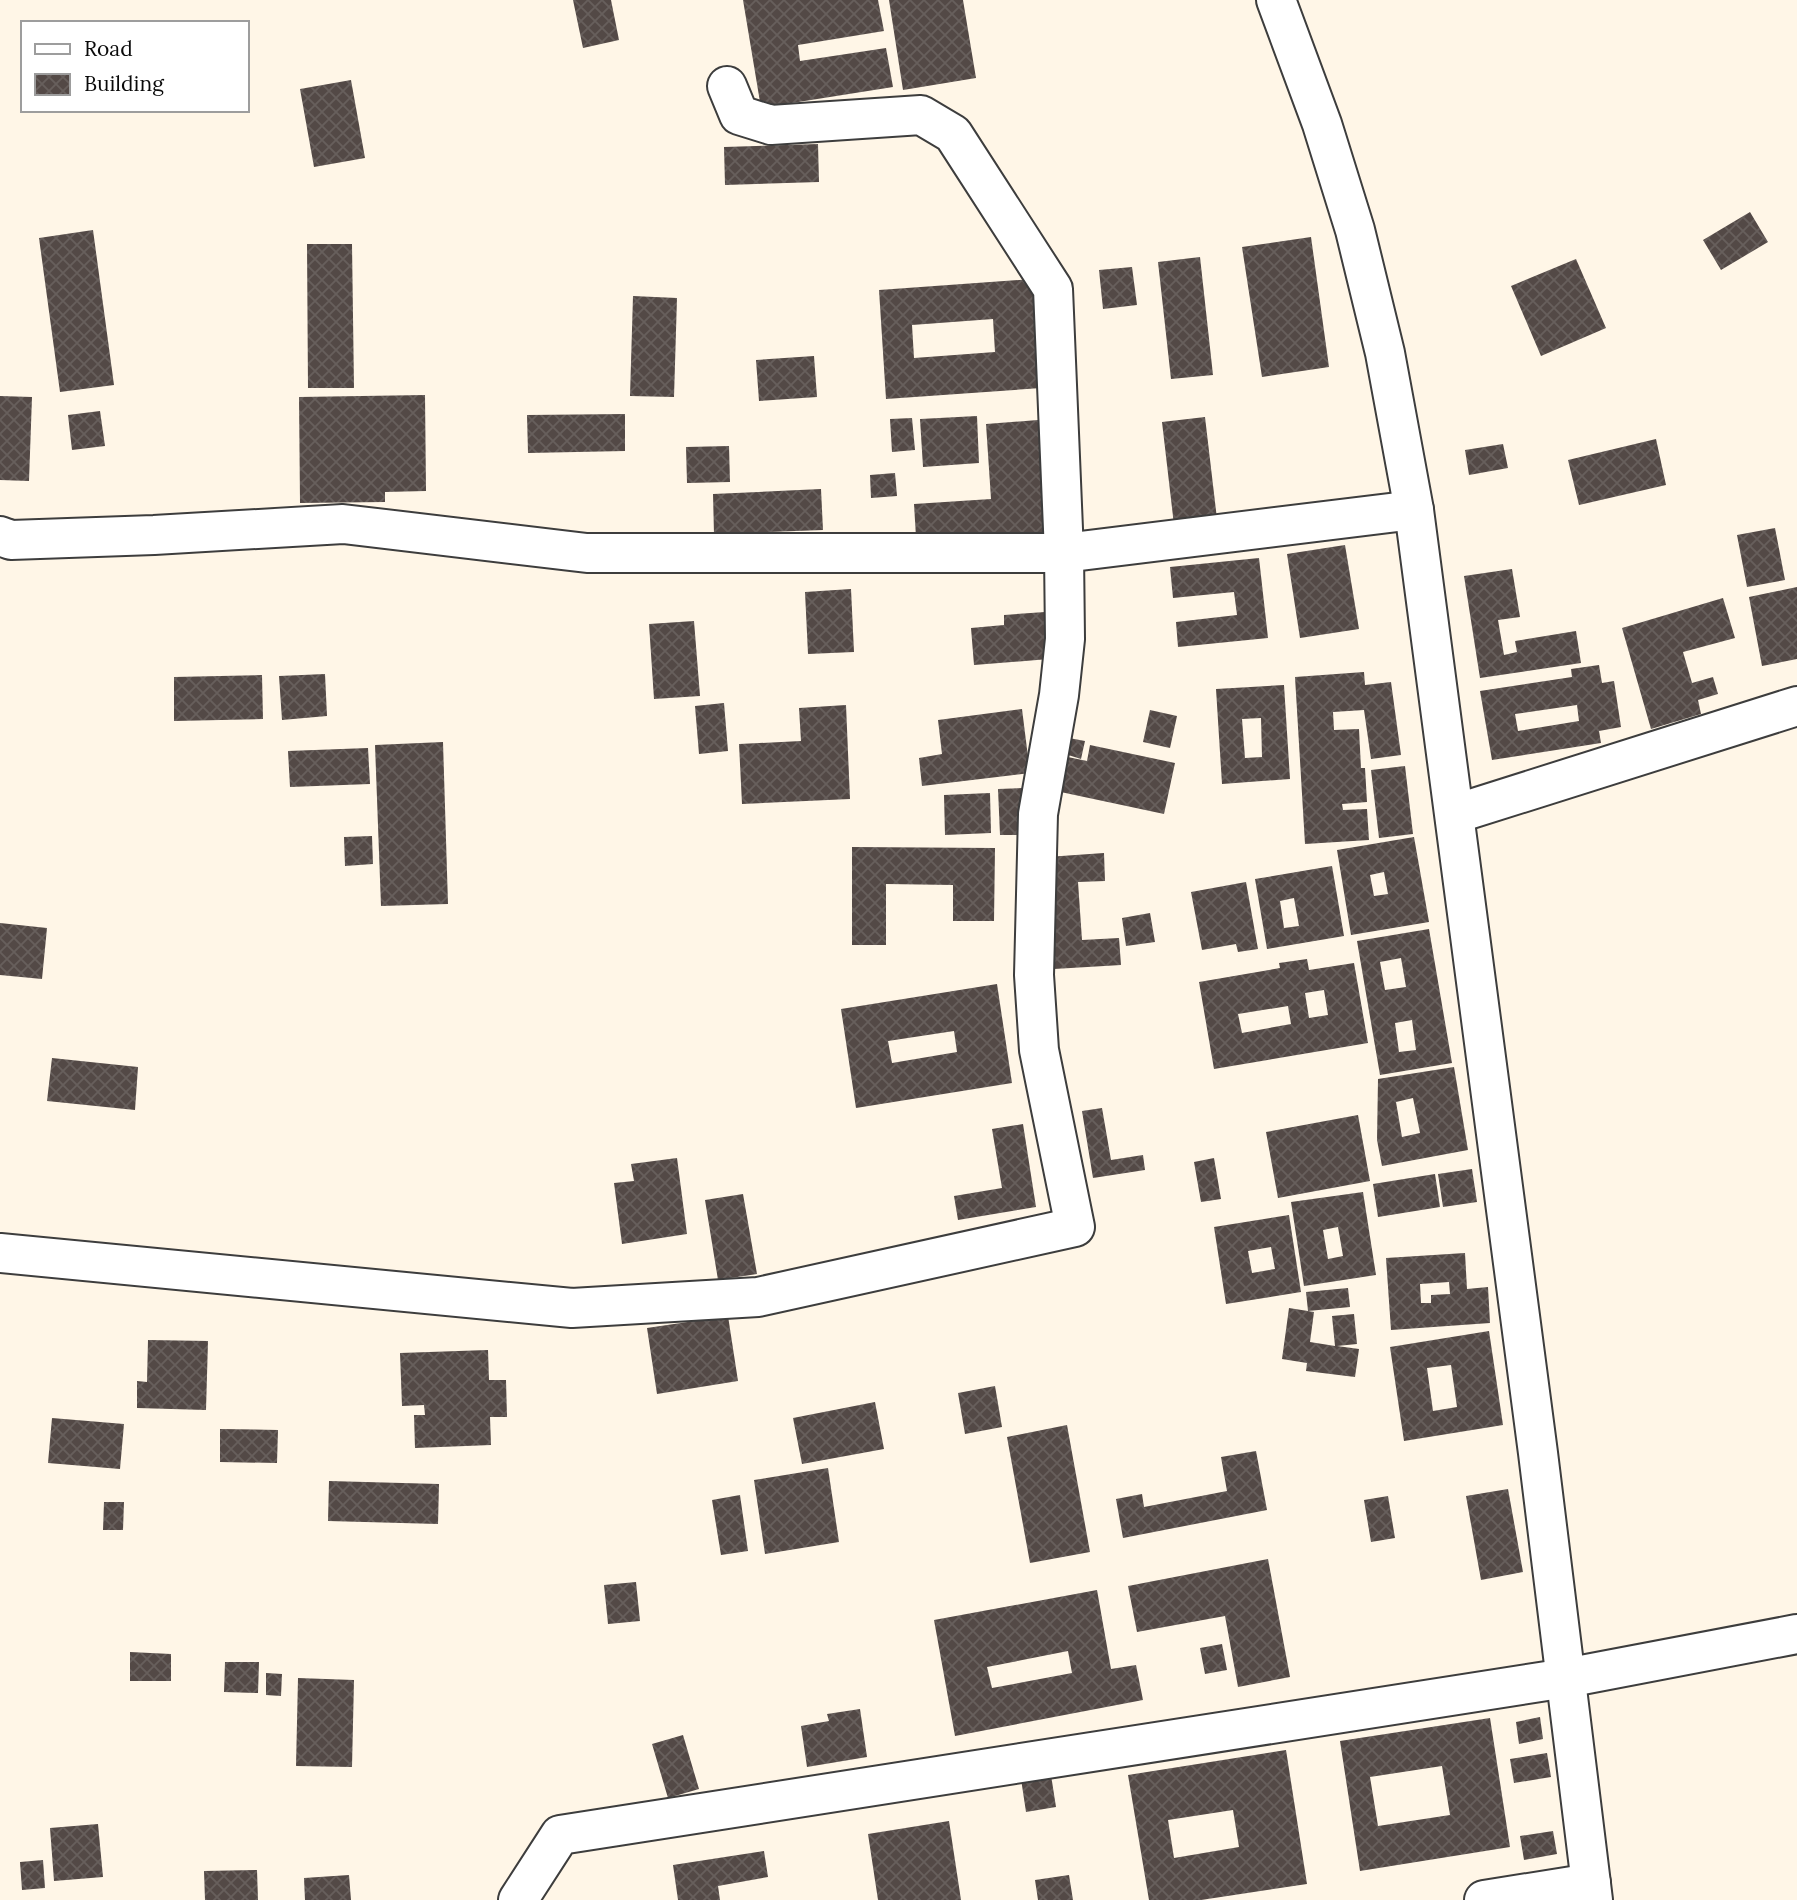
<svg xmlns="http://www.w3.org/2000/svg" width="1797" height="1900" font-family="Lora,serif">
<defs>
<pattern id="building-cross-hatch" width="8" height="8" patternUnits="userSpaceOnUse" patternTransform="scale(1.75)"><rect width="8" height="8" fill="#534946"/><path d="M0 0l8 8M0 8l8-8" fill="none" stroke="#675f5c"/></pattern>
</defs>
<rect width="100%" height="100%" fill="#fff6e7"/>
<path fill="url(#building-cross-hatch)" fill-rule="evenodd" d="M573,0H611L619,40L583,48Z
M743,0H878L884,31L798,45L800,61L886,48L893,87L761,108Z
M889,0H963L976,78L903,90Z
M351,80L365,158L314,167L300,89Z
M818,144L819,182L725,185L724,147Z
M1750,212L1768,242L1721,270L1703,240Z
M93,230L114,385L60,392L39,238Z
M1311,237L1329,367L1262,377L1242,247Z
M307,244H352L354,388H308Z
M1200,257L1213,375L1171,379L1158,262Z
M1576,259L1606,328L1541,356L1511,286Z
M1132,267L1137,305L1103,309L1099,270Z
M1033,279L1041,388L886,399L879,290ZM993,319L995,352L914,358L912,325Z
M633,296L677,298L674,397L630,396Z
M814,356L817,397L759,401L756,360Z
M425,395L426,491L385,492V502L300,503L299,397Z
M0,396L32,397L29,481L0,480Z
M100,411L105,446L72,450L68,415Z
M625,414V451L528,453L527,415Z
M977,416L979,463L923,467L920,419Z
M1205,417L1217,519L1174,525L1162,422Z
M912,418L915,450L892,452L890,419Z
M1038,420L1046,537L994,541L993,532L916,537L914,504L991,499L986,424Z
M1656,439L1666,485L1579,505L1568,460Z
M1503,444L1508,468L1469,475L1465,450Z
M729,446L730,482L687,483L686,447Z
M895,473L897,496L871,498L870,475Z
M821,489L823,530L714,534L713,494Z
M1775,528L1785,580L1747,587L1737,535Z
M1345,545L1359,629L1300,638L1287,554Z
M1259,558L1268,638L1178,647L1176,622L1237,615L1234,592L1173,598L1170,567Z
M1512,569L1520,617L1498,620L1504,655L1517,652L1515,641L1576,631L1581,663L1480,678L1464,576Z
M1797,587V659L1762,666L1749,597Z
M851,589L854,652L808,654L805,592Z
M1723,598L1735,638L1683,652L1692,683L1713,677L1718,694L1698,700L1701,714L1651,729L1622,628Z
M1045,612L1049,659L974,665L971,628L1004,625V615Z
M694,621L700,696L654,699L649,624Z
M1599,665L1602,683L1614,681L1621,727L1599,731L1601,743L1492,760L1480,691L1572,677L1571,669ZM1577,705L1579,721L1518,731L1515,714Z
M1364,672L1365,685L1391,682L1401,755L1371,759L1364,710L1333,712L1334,730L1359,729L1361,768H1365L1367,802L1342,804L1343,810L1367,809L1369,840L1305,844L1295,677Z
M325,674L327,716L282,720L279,676Z
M262,675L263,719L174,721V677Z
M1284,685L1290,779L1222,784L1216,689ZM1261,718L1262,757L1245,758L1242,719Z
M724,703L728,751L699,754L695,706Z
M846,705L850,799L742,804L739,744L801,741L799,708Z
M1022,709L1030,773L922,786L919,758L942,754L938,720Z
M1150,710L1177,716L1170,748L1143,742Z
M1069,738L1085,741L1081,759L1065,754Z
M443,742L448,904L381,906L375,745Z
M1090,745L1175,763L1164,814L1056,791L1063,756L1087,761Z
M368,748L370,784L290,787L288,751Z
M1405,766L1413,834L1379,838L1371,770Z
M1023,788L1025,835H1000L998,789Z
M990,793L991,833L945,835L944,795Z
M372,836L373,864L345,866L344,837Z
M1414,837L1429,922L1351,935L1337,850ZM1384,872L1388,894L1374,896L1370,875Z
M852,847L995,848L994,921H953V885L886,884V945H852Z
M1104,853L1105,881L1078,882L1082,940L1119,938L1121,965L1054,969L1047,857Z
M1332,866L1344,936L1267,949L1255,879ZM1294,898L1299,926L1284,928L1280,901Z
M1246,882L1258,949L1238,952L1236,944L1202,950L1191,892Z
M1150,913L1155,942L1126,946L1122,918Z
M0,923L47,928L42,979L0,975Z
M1429,929L1452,1063L1380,1075L1357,941ZM1401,958L1406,987L1385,990L1380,962ZM1412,1020L1416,1050L1399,1052L1395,1023Z
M1307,959L1309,970L1354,963L1368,1043L1214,1069L1199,982L1280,968L1279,963ZM1324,990L1328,1015L1309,1018L1305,993ZM1288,1006L1291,1024L1242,1033L1238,1014Z
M997,984L1012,1083L856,1108L841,1009ZM954,1031L957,1052L892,1063L888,1041Z
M52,1058L138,1067L135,1110L47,1101Z
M1454,1067L1468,1150L1382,1166L1377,1140L1378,1079ZM1413,1098L1420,1133L1402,1137L1396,1102Z
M1102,1108L1111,1160L1143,1155L1145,1170L1093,1178L1082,1111Z
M1358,1115L1370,1181L1278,1198L1266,1132Z
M1023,1124L1036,1207L958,1220L954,1196L1002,1188L992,1129Z
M677,1158L687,1234L622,1244L614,1183L634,1181L631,1164Z
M1214,1158L1221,1199L1201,1202L1194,1162Z
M1472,1169L1477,1202L1443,1207L1438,1174Z
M1435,1174L1440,1207L1378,1217L1373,1184Z
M1363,1192L1376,1275L1304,1286L1291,1202ZM1338,1227L1343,1256L1328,1259L1323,1230Z
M743,1194L757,1274L718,1280L705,1200Z
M1289,1215L1301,1292L1226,1304L1214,1227ZM1271,1247L1275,1269L1252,1273L1248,1251Z
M1465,1253L1467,1289L1488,1287L1490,1323L1391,1330L1386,1258ZM1449,1282L1450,1294L1431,1295V1303H1421L1420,1284Z
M1348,1288L1350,1307L1308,1311L1306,1292Z
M1289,1308L1314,1312L1310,1342L1335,1346L1332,1316L1354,1314L1357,1344L1337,1346L1359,1349L1355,1377L1306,1371L1307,1363L1282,1359Z
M728,1316L738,1381L657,1394L647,1328Z
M1489,1331L1503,1425L1404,1441L1390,1347ZM1451,1365L1457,1407L1433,1411L1427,1368Z
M148,1340L208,1341L206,1410L137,1408V1381L147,1382Z
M488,1350L489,1380H506L507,1417H490L491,1445L415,1448L414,1415H425L424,1405L402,1406L400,1353Z
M995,1386L1002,1427L965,1434L958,1393Z
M875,1402L884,1449L802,1464L793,1418Z
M52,1418L124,1424L120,1469L48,1463Z
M1067,1425L1090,1552L1030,1563L1007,1437Z
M220,1429L278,1430L277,1463L220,1462Z
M1256,1451L1267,1510L1123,1538L1116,1499L1142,1494L1144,1507L1227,1491L1221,1457Z
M828,1468L839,1542L765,1554L754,1480Z
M329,1481L439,1484L438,1524L328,1521Z
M1508,1489L1523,1572L1481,1580L1466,1496Z
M740,1495L748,1551L721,1555L712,1500Z
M1388,1496L1395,1538L1371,1542L1364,1500Z
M104,1502H124L123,1530H103Z
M1268,1559L1290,1677L1238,1687L1225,1616L1137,1632L1128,1586Z
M636,1582L640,1621L608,1624L604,1585Z
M1097,1590L1111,1669L1136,1665L1143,1700L955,1736L934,1620ZM1068,1651L1072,1673L992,1688L987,1667Z
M1222,1644L1227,1670L1205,1674L1200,1648Z
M130,1652L171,1654V1681H130Z
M225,1662H259L258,1693L224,1692Z
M266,1673L282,1674L281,1696L266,1695Z
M298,1678L354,1680L352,1767L296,1766Z
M860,1709L867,1757L807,1767L801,1726L829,1721L827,1714Z
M1540,1717L1543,1739L1519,1744L1516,1722Z
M1490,1718L1510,1847L1360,1871L1340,1741ZM1442,1766L1450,1815L1378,1826L1370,1777Z
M683,1735L699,1789L668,1798L652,1744Z
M1286,1750L1307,1884L1201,1900H1149L1128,1775ZM1233,1810L1239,1847L1174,1858L1168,1820Z
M1547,1753L1551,1777L1514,1783L1510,1759Z
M1051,1775L1056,1807L1026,1812L1021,1779Z
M949,1821L961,1900H878L868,1834Z
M98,1824L103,1877L54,1881L50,1828Z
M1553,1831L1557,1854L1524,1860L1520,1836Z
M764,1851L768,1877L718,1886L720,1900H678L673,1865Z
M43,1860L45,1888L22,1890L20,1862Z
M257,1870L258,1900H205L204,1871Z
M349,1875L351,1900H305L304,1878Z
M1069,1875L1073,1900H1038L1035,1880Z"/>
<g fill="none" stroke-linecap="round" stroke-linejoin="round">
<defs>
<path id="minor" d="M0,536L11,540L154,535L343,524L587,553H1064L1414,510
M1455,814L1797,706
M0,1253L572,1308L758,1297L1075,1227L1039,1050L1034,975L1038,814L1059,695L1065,639L1064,553L1053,289L953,134L921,115L771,125L739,115L727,86
M518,1900L560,1835L1566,1678L1797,1634
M1484,1900L1591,1883"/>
<path id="tertiary" d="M1276,0L1322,124L1355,230L1385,353L1414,510L1538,1453L1593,1900"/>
</defs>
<use href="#minor" stroke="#3d3d3d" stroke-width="42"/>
<use href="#tertiary" stroke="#3d3d3d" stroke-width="42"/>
<use href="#minor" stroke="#fff" stroke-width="38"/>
<use href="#tertiary" stroke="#fff" stroke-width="38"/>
</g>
<rect x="21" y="21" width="228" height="91" fill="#ffffff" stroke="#9d9d9d" stroke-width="2"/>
<rect x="35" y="44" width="35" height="10" fill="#ffffff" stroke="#9d9d9d" stroke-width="2"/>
<text x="84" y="56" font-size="21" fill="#0a0a0a">Road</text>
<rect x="35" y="74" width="35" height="21" fill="url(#building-cross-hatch)" stroke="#9d9d9d" stroke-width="2"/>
<text x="84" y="91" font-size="21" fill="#0a0a0a">Building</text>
</svg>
